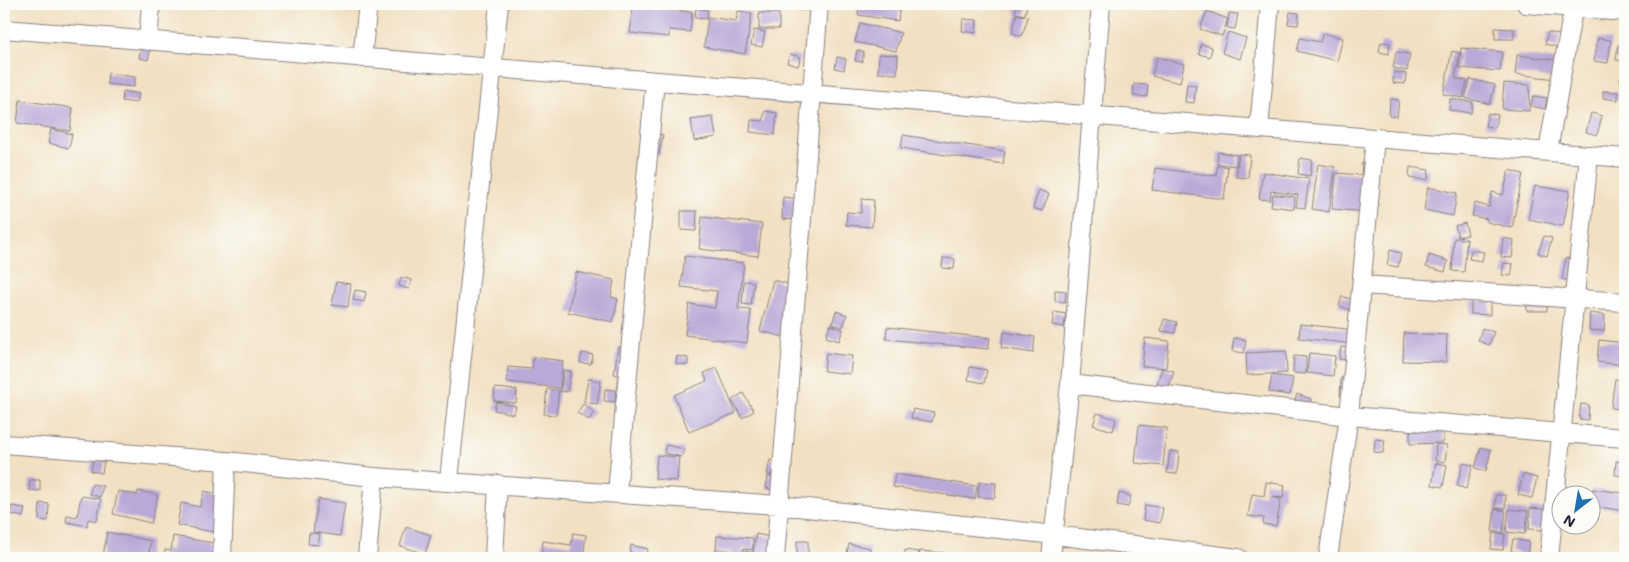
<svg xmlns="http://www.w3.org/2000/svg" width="1629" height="562" font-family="Mali,sans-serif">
<rect width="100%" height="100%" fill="#fdfcf7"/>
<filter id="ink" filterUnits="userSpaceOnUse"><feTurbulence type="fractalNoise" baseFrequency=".02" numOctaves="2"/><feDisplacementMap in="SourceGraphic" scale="10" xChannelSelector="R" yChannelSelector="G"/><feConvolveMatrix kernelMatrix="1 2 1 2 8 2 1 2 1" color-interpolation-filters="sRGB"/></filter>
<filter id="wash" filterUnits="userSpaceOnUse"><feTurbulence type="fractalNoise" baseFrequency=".0096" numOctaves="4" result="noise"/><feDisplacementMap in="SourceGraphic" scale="20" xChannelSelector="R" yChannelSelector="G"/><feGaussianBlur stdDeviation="1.12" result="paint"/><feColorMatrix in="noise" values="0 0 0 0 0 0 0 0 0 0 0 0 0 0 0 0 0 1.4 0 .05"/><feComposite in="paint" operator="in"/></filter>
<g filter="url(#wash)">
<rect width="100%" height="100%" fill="#f1e0c2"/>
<g id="blocks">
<path fill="#baa9d8" d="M736,4H754L753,8Z
M784,4H816V11L784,9Z
M859,4H900L898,21L858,15Z
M1017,4H1027L1025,15L1015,13Z
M1219,4H1247L1246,9Z
M633,6L692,12L690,32L669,30V37L630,33Z
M696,8L708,10L707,19L695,18Z
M738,11L752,13L745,54L704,47L708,17L736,21Z
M1207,11L1228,19L1222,36L1200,29Z
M1290,12L1299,13L1298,25L1288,24Z
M759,13H779V29H759Z
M1229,13L1238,14L1235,29L1227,28Z
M1017,14L1028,17L1022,36L1012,33Z
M963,19L977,20L976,33L962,31Z
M860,23L901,33L896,51L855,42Z
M1495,28L1514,29V39H1495Z
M754,30L765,32L762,47L751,45Z
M1228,32L1246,38L1240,59L1222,53Z
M1548,32L1560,35L1557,47L1545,44Z
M1323,33L1343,38L1337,61L1297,51L1300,38L1320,42Z
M1598,38L1611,40L1608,63L1594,61Z
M1381,42L1390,43L1389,54L1379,52Z
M1201,44L1212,47L1210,57L1199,54Z
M141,45L151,47L148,60L139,58Z
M1618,45L1625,46V82L1620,81L1624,61L1616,60Z
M1461,48L1502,52L1500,71L1459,68Z
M857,50L864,52L862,62L855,61Z
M1452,51L1460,53L1455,78L1467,81L1463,98L1443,94Z
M1396,52L1410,54L1407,71L1393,68Z
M790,54L801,57L798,66L787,63Z
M879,54L898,55L897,74L878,73Z
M1517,55L1558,60L1556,79L1515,74Z
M837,57L846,59L844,70L835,68Z
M1157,57L1184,64L1180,83L1152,76Z
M1394,72L1406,74L1405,84L1393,83Z
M108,73L135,77L134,87L107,84Z
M1470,79L1495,85L1490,104L1465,98Z
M1504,83L1530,85L1529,111L1502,109Z
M1134,84L1148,85L1147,97L1133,96Z
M1187,84L1196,85L1194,103L1185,102Z
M123,91L139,94L137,103L122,101Z
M1603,91L1618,92V100L1603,98Z
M1533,96L1547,98L1545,109L1531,106Z
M1390,99L1399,100L1397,117L1389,116Z
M1450,99L1473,102L1471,113L1449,110Z
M20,100L73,108L70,131L17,123Z
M765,111L777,113L775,135L750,132L751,120L763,121Z
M1488,113L1498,115L1495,128L1485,126Z
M1591,113L1602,116L1597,135L1586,132Z
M713,117L716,137L694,141L691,120Z
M51,129L72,134L69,148L48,143Z
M653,133L663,135L659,155L649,153Z
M903,135L1005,151L1003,164L901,148Z
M1218,152L1237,155L1236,166L1217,164Z
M1239,154L1250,155L1248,178L1236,177Z
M1300,158L1312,160L1310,176L1298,174Z
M1362,163L1371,164L1367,212L1332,209L1336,173L1361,175Z
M1318,164L1335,167L1329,212L1312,209Z
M1218,165L1228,167L1224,199L1152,190L1155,168L1216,176Z
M1410,167L1429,170L1428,180L1409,178Z
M1509,170L1523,174L1512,228L1487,222V219L1472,216L1475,203L1489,207L1492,192L1503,195Z
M1263,172L1309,179L1305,208L1296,207L1298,195L1271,191L1270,200L1259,199Z
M1535,186L1570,191L1563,226L1528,219Z
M1428,187L1457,193L1453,216L1424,210Z
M1039,190L1049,194L1042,211L1033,208Z
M1273,194L1295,197L1294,209L1271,206Z
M783,197L800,199L798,220L782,219Z
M862,199L874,200L872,227L846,225L847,212L861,213Z
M681,211H697L696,231L681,230Z
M702,217L762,224L758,256L699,249Z
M1465,223L1468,235L1458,237L1455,226Z
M1544,236L1552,238L1547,256L1538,253Z
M1454,238L1467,239L1464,272L1452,271Z
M1503,238L1514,240L1512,258L1501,257Z
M1390,250L1401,253L1398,267L1387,265Z
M1471,250L1484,252L1482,261L1469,259Z
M1429,255L1448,261L1445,272L1426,267Z
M685,256L744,263L738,309L751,310L747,343L685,335L689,304L715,308L717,291L681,287Z
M943,258L955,259L954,269L942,268Z
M1566,258L1577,260L1572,281L1562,279Z
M1504,263L1513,264L1511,276L1502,275Z
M576,272L614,280L611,297L618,299L613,322L568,312Z
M401,277L412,280L409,289L399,286Z
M773,280L797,286L784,337L760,331Z
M744,281L754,282L751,305L742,304Z
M336,282L351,284L348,307L332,305Z
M355,290L366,292L364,302L353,300Z
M1055,290L1066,291L1065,302L1055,301Z
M1342,296L1359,302L1356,312L1339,306Z
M1547,298V311H1527L1526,299Z
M1471,301H1490V315L1471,314Z
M836,311L847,315L843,327L832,324Z
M1054,312L1066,314L1064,327L1052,325Z
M1590,313L1605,315L1604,331L1589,330Z
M1164,319L1177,322L1175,333L1161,331Z
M1300,324L1356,330L1355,344L1299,338Z
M830,325L843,329L839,341L826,337Z
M887,327L990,338L988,349L886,339Z
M1482,328L1494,332L1489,345L1478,341Z
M1004,332L1035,337L1033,353L1001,348Z
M1404,333L1447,335L1446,362L1403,361Z
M1145,338L1169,341L1166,368L1142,366Z
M1234,338L1246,340L1244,353L1232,351Z
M1599,340L1625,343V365L1597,362Z
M618,347L629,349L624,376L614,374Z
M1341,347L1356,349L1355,361L1339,359Z
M1286,351L1287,373L1247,375L1246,353Z
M582,353L593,355L591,364L580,363Z
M826,353L852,356L850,374L824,371Z
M1309,353L1335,356L1333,376L1307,373Z
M677,356L688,358V365L676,364Z
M1294,356L1306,357V374L1293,373Z
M533,357L563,361L560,388L507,382L508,367L532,369Z
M970,367L987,370L984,383L968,380Z
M717,368L736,413L689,432L674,395L707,381L704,373Z
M1162,368L1174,371L1169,387L1157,384Z
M564,370L571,371L567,392L560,391Z
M1272,375L1293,378L1290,395L1269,392Z
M1341,378L1354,379L1352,398L1340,396Z
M588,379L601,381L597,404L584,402Z
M1615,379L1625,380V410L1611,408Z
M495,388L517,390L516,403L494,401Z
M547,389L559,390L556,415L544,414Z
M605,389L616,390L615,402L604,401Z
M743,393L754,411L742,418L732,400Z
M1297,394L1311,399L1308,409L1294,404Z
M496,402L516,406L514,414L494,410Z
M583,404L594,412L589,420L577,413Z
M1581,404L1589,405L1588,420L1579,419Z
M913,409L934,413L932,422L911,418Z
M1097,413L1116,419L1113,431L1093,425Z
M1139,425L1167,428L1163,466L1135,463Z
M1443,430V443L1410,444V431Z
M1375,439L1385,440L1383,453L1374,452Z
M1436,444L1447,445L1445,462L1435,461Z
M666,445L684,449L682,457L664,453Z
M1481,447L1491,450L1486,471L1475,468Z
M1170,451L1179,452L1177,474L1167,473Z
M657,455L679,457L677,481L655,479Z
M93,460L104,462L102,473L91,471Z
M770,460L781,462L778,476L767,474Z
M1616,461L1625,462V476L1615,475Z
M1436,463L1447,465L1443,487L1432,485Z
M1463,463L1473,465L1466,489L1457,486Z
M895,474L977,486L975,499L893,487Z
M1523,474L1537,478L1532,498L1518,495Z
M768,476L779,478L777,491L766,488Z
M30,480H40V491L29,490Z
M979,482L996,483L995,498L978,497Z
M1266,482L1285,485L1283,498L1272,497L1281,499L1276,526L1263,524L1264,518L1248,516L1252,494L1264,496Z
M92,484L103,486L100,497L90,494Z
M1592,489L1625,493V511L1592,506Z
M118,491L137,495L138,491L158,495L151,523L113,514Z
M204,491L226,496L218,533L177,525L181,503L200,507Z
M1119,493L1131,496L1128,507L1117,505Z
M1496,495H1506L1505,509L1495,508Z
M81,496L101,499L97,521L88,519L87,526L66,522L67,515L77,517Z
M318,499L345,503L340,536L313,532Z
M40,503L49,504L48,521L39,520Z
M1145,505L1163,508L1160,523L1143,520Z
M12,506L25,508L23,517L10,514Z
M1530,508L1556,510L1554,531L1529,529Z
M1495,509L1506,511L1503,533L1492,531Z
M1509,509L1528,511L1525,534L1506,532Z
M406,527L431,535L425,554L400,546Z
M107,532L151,541L148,558L103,557Z
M309,533L320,534L318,545L308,544Z
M573,533L586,535L583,558H541L543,541L571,545Z
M1493,533L1505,534L1503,550L1491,549Z
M756,534L775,538L771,558H743L745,551L753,553Z
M173,536L219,544L218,558H164L165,550L171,551Z
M717,536L753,538V550L743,549L742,558H731V551H716Z
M1513,539L1529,542L1527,555L1511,551Z
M797,541H808V556H797Z
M849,544L870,548L869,558L859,556L858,558H846Z
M631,545L648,549L646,558H629Z
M905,550L919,552L918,558H904Z
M920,551L945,553V558H919Z
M714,552L729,553V558H713Z"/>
</g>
</g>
<g filter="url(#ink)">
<use href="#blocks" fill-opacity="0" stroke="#8a817e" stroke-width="1"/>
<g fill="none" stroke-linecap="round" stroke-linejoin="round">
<defs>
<path id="street" d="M1526,4L1625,12
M4,29L1625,158
M148,41L151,4
M362,58L368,4
M1259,129L1270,4
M1548,151L1574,4
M1362,285L1625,302
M1070,384L1349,416L1625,438
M4,444L226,461L374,477L779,505L1055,535L1238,558
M449,480L499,4
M617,492L655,81
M222,558L226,461
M367,558L374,477
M494,558L498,484
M775,558L819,4
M1051,558L1070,384L1101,4
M1328,558L1349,416L1375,138
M1549,558L1589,155"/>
</defs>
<use href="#street" stroke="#8a817e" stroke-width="20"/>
<use href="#street" stroke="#fff" stroke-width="18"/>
</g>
</g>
<rect width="1629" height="562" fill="none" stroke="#fdfcf7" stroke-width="20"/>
<g transform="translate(1576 510) rotate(211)"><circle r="24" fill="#fdfcf7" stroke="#a5a5ac"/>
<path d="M0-4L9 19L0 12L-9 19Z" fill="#1f6fb2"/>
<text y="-8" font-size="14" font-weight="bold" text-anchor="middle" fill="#22223b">N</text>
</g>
</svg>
